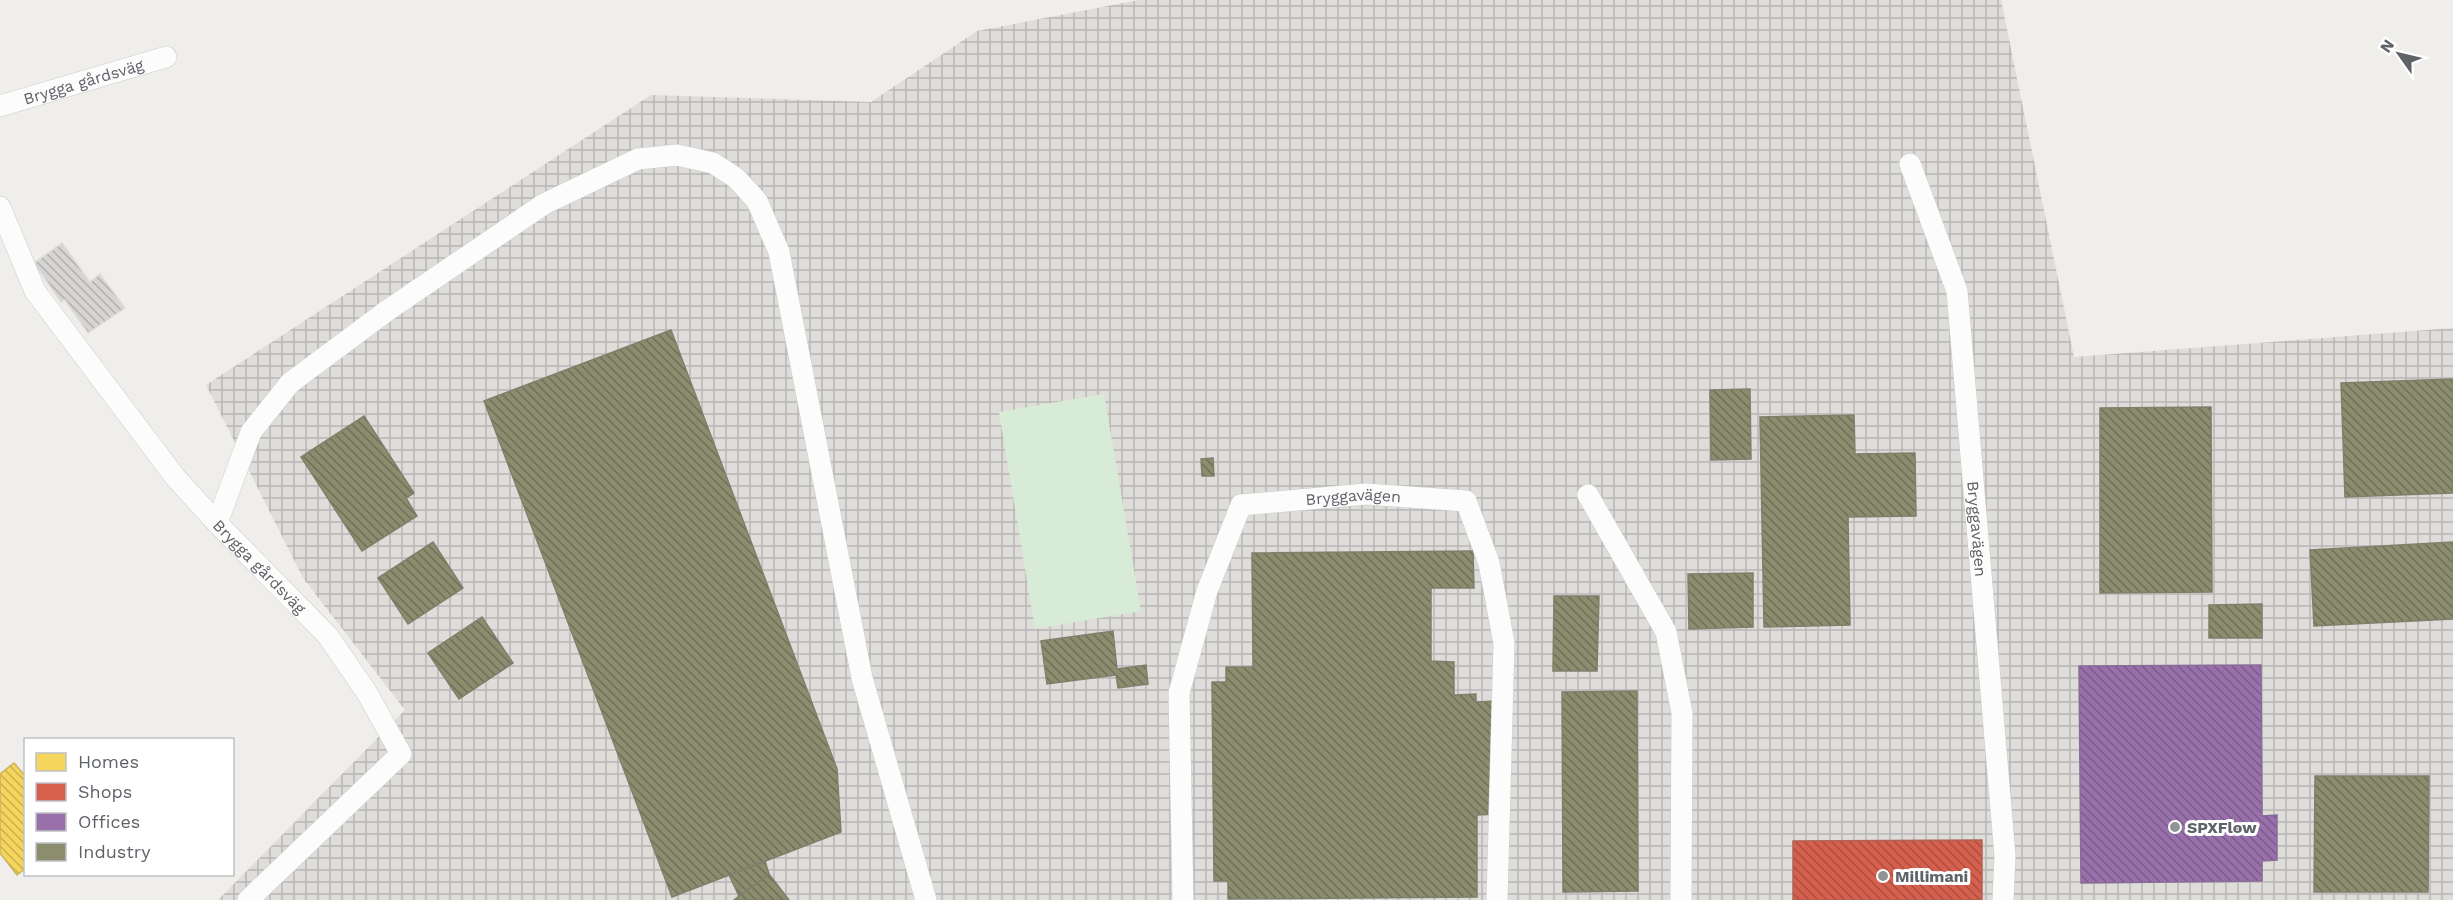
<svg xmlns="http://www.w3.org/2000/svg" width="2453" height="900" font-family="'Work Sans',sans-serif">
<defs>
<pattern id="industrial-grid" width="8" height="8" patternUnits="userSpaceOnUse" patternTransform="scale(1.5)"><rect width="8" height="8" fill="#dfddda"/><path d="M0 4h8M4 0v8" fill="none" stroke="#b8b7b5"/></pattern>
<pattern id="homes-back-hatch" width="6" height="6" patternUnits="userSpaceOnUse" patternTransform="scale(1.5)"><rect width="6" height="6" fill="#f6d55c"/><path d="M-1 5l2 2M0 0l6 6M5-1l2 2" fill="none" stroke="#cab050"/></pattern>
<pattern id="shops-back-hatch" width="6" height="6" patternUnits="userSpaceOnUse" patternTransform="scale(1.5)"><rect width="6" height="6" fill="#d6604d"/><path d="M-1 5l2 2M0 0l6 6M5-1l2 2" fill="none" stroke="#a85042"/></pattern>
<pattern id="offices-back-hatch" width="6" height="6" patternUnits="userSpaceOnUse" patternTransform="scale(1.5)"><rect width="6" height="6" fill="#9970ab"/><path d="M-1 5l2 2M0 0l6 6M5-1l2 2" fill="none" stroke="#7a5c88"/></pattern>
<pattern id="industry-back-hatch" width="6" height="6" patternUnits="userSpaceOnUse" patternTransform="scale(1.5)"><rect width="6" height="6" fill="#8c8c6e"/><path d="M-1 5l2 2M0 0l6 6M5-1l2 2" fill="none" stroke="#70705a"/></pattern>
<pattern id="building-back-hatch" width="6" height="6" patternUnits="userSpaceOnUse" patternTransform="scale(1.5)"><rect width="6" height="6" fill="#d6d5d3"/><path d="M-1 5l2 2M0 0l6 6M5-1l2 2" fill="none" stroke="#b1b0af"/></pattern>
</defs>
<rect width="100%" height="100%" fill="#efeeea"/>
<path fill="url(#industrial-grid)" d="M1139,0H2001L2074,357L2453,328V900H218L405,710L303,578L206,385L651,95L871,102L977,31Z"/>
<path fill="#d8ebd6" d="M1104,394L1141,611L1035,629L999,412Z"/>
<path fill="url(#homes-back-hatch)" stroke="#c9b360" stroke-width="1.5" d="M14,763L26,777V868L17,875L0,853V774Z"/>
<path fill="url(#shops-back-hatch)" stroke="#b26155" stroke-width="1.5" d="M1982,840V900H1793V841Z"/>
<path fill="url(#offices-back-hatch)" stroke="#886c97" stroke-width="1.5" d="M2261,665L2262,816L2277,815V860L2262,861V881L2081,883L2079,666Z"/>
<path fill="url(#industry-back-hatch)" stroke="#7e806c" stroke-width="1.5" d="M671,330L837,769L841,832L672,897L484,401Z
M2453,379V493L2345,497L2341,383Z
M1750,389L1751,459L1711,460L1710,390Z
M2211,407L2212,592L2100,593V408Z
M1854,415L1855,454L1915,453L1916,516L1848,517L1850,625L1764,627L1760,417Z
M364,416L414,493L406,498L417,516L362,551L301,457Z
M1213,458L1214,476H1202L1201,459Z
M433,542L463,588L408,624L378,578Z
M2453,542V619L2314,626L2310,550Z
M1473,551L1474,588H1431V661L1454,662V695L1476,694V702L1495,701L1496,814L1477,815V897L1228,899V881H1214L1212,682H1226V667H1253L1252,553Z
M1753,573V627L1689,629L1688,574Z
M1554,596H1599L1597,671H1553Z
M2262,604V638H2209V605Z
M482,617L513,663L459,699L428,653Z
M1113,631L1117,669L1146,665L1148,684L1118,688L1116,675L1047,684L1041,641Z
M1637,691L1638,891L1563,892L1562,692Z
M2315,776H2429L2428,892H2314Z
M765,861L769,874L739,896L729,875Z
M769,874L789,900H734L739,896Z"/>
<path fill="url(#building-back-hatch)" stroke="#deddd9" stroke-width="1.5" d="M62,243L90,282L100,274L125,308L88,333L65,300L61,302L34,263Z"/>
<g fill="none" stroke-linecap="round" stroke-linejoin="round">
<defs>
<g id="service">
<path id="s1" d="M0,106L166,57"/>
<path id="s2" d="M1910,164L1957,291L2005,856L2003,900"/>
<path id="s3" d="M0,207L35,291L175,477L217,523L328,636L367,693L401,754L248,900"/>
<path d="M1588,495L1666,632L1682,713L1681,900"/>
<path d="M217,523L251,432L290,383L388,310L544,204L638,159L677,155L713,163L736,178L757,201L779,252L862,678L926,900"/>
<path id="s4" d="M1183,900L1179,693L1207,591L1241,505L1366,494L1466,501L1489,563L1504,643L1497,900"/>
</g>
</defs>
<use href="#service" stroke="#cbcccc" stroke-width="22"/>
<use href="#service" stroke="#fdfcfc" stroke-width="21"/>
</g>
<g fill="#919496" stroke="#fff" stroke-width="2">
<circle cx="2175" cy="827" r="6"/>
<circle cx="1883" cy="876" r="6"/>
</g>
<g text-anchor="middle" stroke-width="6" stroke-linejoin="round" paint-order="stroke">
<g font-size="16" fill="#5f6368" stroke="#fff">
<text dy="6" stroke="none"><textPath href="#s1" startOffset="87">Brygga gårdsväg</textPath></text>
<text dy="6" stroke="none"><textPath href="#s4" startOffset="518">Bryggavägen</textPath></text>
<text dy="6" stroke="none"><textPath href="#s2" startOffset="374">Bryggavägen</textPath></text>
<text dy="6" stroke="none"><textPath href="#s3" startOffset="447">Brygga gårdsväg</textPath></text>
</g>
<g font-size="16" font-weight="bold" fill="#5f6368" stroke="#fff" text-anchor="start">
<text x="2187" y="833">SPXFlow</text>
<text x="1895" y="882">Millimani</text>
</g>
</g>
<rect x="24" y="738" width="210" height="138" fill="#ffffff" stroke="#bfc1c3" stroke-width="1.5"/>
<rect x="36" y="753" width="30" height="18" fill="#f6d55c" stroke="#bfc1c3" stroke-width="1.5"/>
<text x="78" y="768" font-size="18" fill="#5f6368">Homes</text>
<rect x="36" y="783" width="30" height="18" fill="#d6604d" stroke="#bfc1c3" stroke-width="1.5"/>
<text x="78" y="798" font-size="18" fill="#5f6368">Shops</text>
<rect x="36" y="813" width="30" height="18" fill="#9970ab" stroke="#bfc1c3" stroke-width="1.5"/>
<text x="78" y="828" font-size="18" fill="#5f6368">Offices</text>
<rect x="36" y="843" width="30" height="18" fill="#8c8c6e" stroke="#bfc1c3" stroke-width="1.5"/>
<text x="78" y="858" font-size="18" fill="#5f6368">Industry</text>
<g transform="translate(2399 54) rotate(304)" stroke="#ffffff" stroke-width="4.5" paint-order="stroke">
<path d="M0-4.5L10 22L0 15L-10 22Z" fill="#5f6368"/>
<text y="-9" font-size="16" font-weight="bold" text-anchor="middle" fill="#5f6368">N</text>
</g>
</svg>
